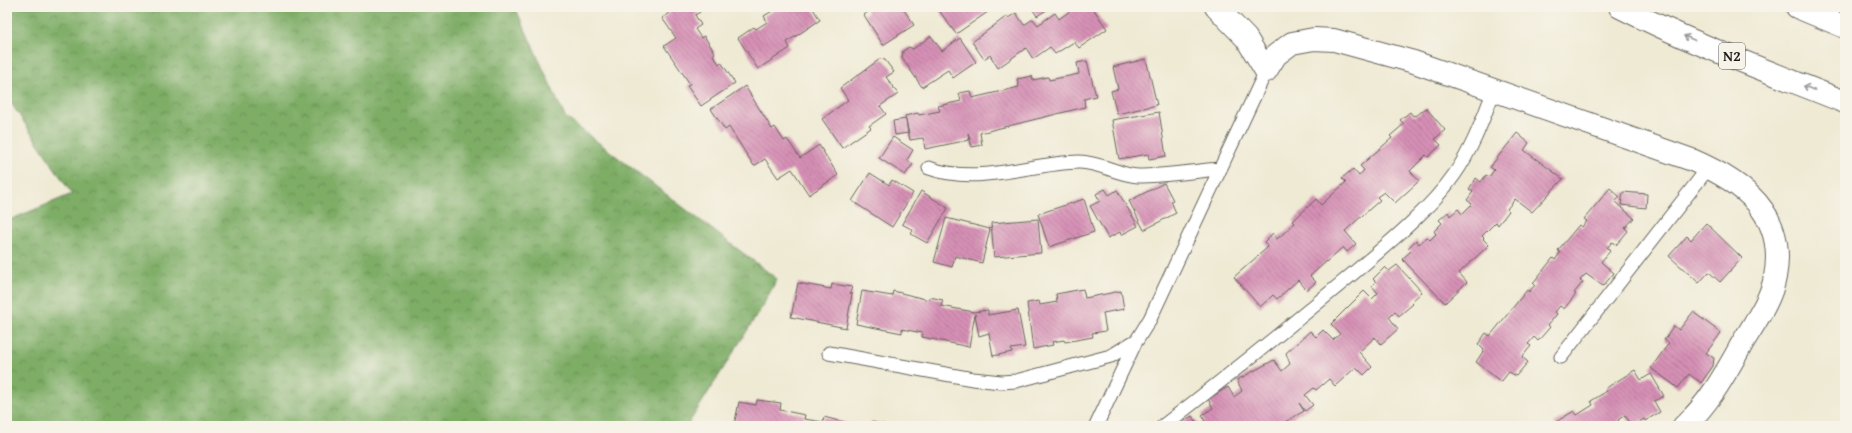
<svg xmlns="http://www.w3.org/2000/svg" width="1852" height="433" font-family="'Gentium Book Plus',serif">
<defs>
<pattern id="forest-crowns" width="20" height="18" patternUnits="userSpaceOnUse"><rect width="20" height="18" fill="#7ead66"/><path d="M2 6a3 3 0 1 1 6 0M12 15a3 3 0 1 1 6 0" fill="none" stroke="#668c53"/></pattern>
<pattern id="building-back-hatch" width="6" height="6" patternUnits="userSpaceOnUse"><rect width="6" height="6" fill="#d690b5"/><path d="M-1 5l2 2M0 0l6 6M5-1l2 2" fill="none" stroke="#ad7592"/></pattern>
</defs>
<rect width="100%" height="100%" fill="#f7f3e8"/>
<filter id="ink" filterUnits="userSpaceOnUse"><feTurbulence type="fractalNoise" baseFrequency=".025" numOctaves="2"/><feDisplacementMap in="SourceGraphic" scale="8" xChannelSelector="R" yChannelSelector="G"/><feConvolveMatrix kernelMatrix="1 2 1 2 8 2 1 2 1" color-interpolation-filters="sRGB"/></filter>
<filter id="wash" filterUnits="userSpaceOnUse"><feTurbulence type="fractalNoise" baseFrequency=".012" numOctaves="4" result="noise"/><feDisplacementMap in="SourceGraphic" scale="16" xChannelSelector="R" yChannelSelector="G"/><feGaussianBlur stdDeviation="0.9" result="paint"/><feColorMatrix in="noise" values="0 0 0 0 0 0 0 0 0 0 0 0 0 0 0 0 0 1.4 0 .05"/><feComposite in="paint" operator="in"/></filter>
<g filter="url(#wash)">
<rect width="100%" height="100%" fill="#efead4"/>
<path fill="url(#forest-crowns)" stroke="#4d6441" d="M7,7H515L565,117L777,279L762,307L687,426H7V221L72,194L7,97Z"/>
<g id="blocks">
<path fill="url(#building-back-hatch)" d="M666,7H697L700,12L695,15L701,25L695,29L701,38L704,36L715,53L713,55L719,64L721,62L735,83L701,106L687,86L690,84L664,46L676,38L662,18L670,13Z
M779,7H812L820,20L787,42L790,48L758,69L738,38L754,27L756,29L767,22L764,16Z
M865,7H902L914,25L883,45L864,15L868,12Z
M940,7H995L956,34L938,9Z
M1031,7H1051L1037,16Z
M1070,7H1092L1107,29L1079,48L1074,42L1055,54L1050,47L1033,59L1026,48L998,68L990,55L984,59L972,42L1007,16L1008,18L1016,13L1024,25L1033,19L1038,25L1055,13L1059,19L1070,11L1068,8Z
M931,36L942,51L960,38L976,62L953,78L948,70L922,87L902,58L903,51L909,47L913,49Z
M880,59L885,60L894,72L886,77L898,94L880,106L886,114L869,126L871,128L842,148L822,119L848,100L840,88Z
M1146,59L1157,105L1117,114L1111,91L1118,89L1113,67Z
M1087,61L1096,96L1084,99L1085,107L980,133L982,145L972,147L968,133L969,140L925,149L923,138L910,140L905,116L918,113L919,115L940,111L938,106L961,101L959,93L970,91L972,98L1019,87L1017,79L1032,76L1033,80L1048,77L1049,80L1079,74L1077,63Z
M745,86L772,129L775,127L784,141L787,139L800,158L819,145L838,175L809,195L792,169L778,178L765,159L754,166L729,127L725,130L711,109Z
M1426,108L1445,130L1435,139L1441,145L1428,157L1426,155L1410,171L1419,181L1395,203L1384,192L1377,197L1380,200L1345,231L1356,244L1347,252L1343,247L1310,276L1316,282L1307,290L1298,280L1277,299L1273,295L1260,307L1234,277L1268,247L1264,242L1273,233L1277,239L1295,223L1293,221L1316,199L1321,205L1346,182L1342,178L1353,169L1359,176L1364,170L1360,166L1392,138L1390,136L1404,124L1400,120L1410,112L1413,116L1415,115L1416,116Z
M1159,112L1166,156L1149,159L1148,154L1119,159L1112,120Z
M906,119L908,133L895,135L893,121Z
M1517,133L1529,143L1524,150L1563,179L1532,212L1515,199L1507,209L1509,211L1498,225L1496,222L1482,236L1484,238L1483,239L1489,245L1459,273L1467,282L1445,303L1402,259L1411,251L1408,248L1416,240L1419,244L1427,237L1430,240L1436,234L1434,231L1442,223L1439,220L1448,212L1450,216L1458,209L1462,214L1472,204L1467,200L1473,192L1469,189L1476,178L1481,182L1486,175L1489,177L1494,170L1490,167Z
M893,137L913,150L907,160L913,164L905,175L879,158Z
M870,173L889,185L892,180L913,193L892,227L852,201Z
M1164,183L1173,200L1171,201L1176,213L1144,230L1129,201Z
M1610,188L1620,197L1615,202L1634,218L1625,228L1628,231L1616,245L1612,242L1607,248L1610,251L1601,262L1614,273L1603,286L1586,274L1580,280L1583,282L1574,293L1576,294L1564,309L1560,306L1555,312L1557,314L1548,325L1550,327L1538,341L1534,337L1528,344L1531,346L1522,357L1528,362L1516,376L1509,372L1501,382L1476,362L1484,350L1478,344L1486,333L1490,336L1527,290L1529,292L1535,285L1533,283L1553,258L1555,260L1560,253L1558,250L1579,225L1582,227L1587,221L1584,219Z
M1105,189L1109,195L1117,190L1138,226L1121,235L1120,232L1108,238L1090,206L1100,201L1096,194Z
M921,191L948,208L927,243L911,234L913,230L902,224Z
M1623,192L1647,194L1646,208L1621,205Z
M1084,199L1094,232L1049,247L1038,214Z
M946,218L990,229L982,263L955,256L952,267L934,262Z
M1038,219L1041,253L994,257L991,223Z
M1706,223L1742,258L1720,282L1709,272L1699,283L1669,256L1687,236L1691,240Z
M1397,265L1422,292L1411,302L1413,304L1399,316L1395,311L1389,317L1398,329L1381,344L1375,337L1359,352L1372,367L1364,375L1356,367L1335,386L1329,379L1316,390L1314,388L1305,395L1313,405L1305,411L1299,403L1304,411L1278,426H1264L1262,422L1255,426H1175L1192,416L1199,425L1205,421L1202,415L1213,408L1208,399L1228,387L1234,397L1242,391L1237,380L1274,360L1282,371L1290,364L1286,353L1310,331L1316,337L1323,330L1333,340L1340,334L1331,324L1364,291L1372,299L1378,293L1372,286L1376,282L1373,279L1385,267L1389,271Z
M798,283L831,289L832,284L852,287L850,293L852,294L846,328L791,317Z
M1083,289L1085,298L1121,291L1124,309L1103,313L1106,331L1092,333L1093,337L1065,342L1064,340L1052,342L1053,345L1033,349L1027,303L1039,301L1040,305L1057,302L1056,294Z
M862,291L892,296L893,291L929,300L930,297L943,300L941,306L974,312L988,310V315L1018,310L1025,347L1011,349L1012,352L993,356L989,333L979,336L975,314L969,347L922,337V333L902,329V333L856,324Z
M1693,312L1721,333L1706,353L1714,358L1713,366L1701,383L1689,374L1678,388L1651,368L1669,343L1664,340L1674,326L1679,330Z
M1635,370L1641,380L1651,374L1664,396L1654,401L1660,412L1645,421L1644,419L1632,426L1625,415L1618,420L1621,426H1556L1554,423L1574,411L1577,415L1593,405L1591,401L1607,391L1606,388Z
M757,400L781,403L780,410L805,415L804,419L823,422L824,417L858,426H734L739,402L756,405Z
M871,422L888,425V426H870Z"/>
</g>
</g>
<g filter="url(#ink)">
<use href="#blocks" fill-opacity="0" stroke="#66645c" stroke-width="1"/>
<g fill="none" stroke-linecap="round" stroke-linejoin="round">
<defs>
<path id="lane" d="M929,168C978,186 1029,163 1079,162C1100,162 1118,175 1138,176C1164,176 1194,171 1220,169
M829,353L973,379L1001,382L1016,381L1111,356L1137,340L1150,319L1266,71
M1561,357L1709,167
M1096,426L1136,341
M1163,426C1227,377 1289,327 1350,276C1384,247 1428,212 1454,175C1472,150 1483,119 1494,90"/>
<path id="street" d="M1216,7L1246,38L1266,71L1276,55L1292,43L1314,39L1334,40L1414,62L1692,160C1743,182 1787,214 1775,277C1771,300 1755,322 1743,342C1726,372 1710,403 1684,426"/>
<path id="highway" d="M1620,7C1693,44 1770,72 1845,102
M1797,7L1845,27"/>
</defs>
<use href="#lane" stroke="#66645c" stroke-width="15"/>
<use href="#street" stroke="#66645c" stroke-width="24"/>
<use href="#highway" stroke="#66645c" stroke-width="24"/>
<use href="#lane" stroke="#fff" stroke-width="13"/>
<use href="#street" stroke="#fff" stroke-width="22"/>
<use href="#highway" stroke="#fff" stroke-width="22"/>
</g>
<defs><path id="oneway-shaft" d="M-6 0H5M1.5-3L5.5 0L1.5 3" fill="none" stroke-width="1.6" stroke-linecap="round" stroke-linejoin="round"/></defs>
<g stroke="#999">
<use href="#oneway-shaft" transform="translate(1689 38) rotate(-157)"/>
<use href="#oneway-shaft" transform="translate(1809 88) rotate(-159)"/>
</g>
</g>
<g text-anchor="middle" stroke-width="4" stroke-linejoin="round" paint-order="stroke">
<rect fill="#f7f3e8" stroke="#5e5c59" stroke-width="1" x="1719" y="43" width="26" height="26" rx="3"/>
<g font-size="15" font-weight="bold" fill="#1c1c1c">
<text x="1732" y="61">N2</text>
</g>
</g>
<rect width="1852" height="433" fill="none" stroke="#f7f3e8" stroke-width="24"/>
</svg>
